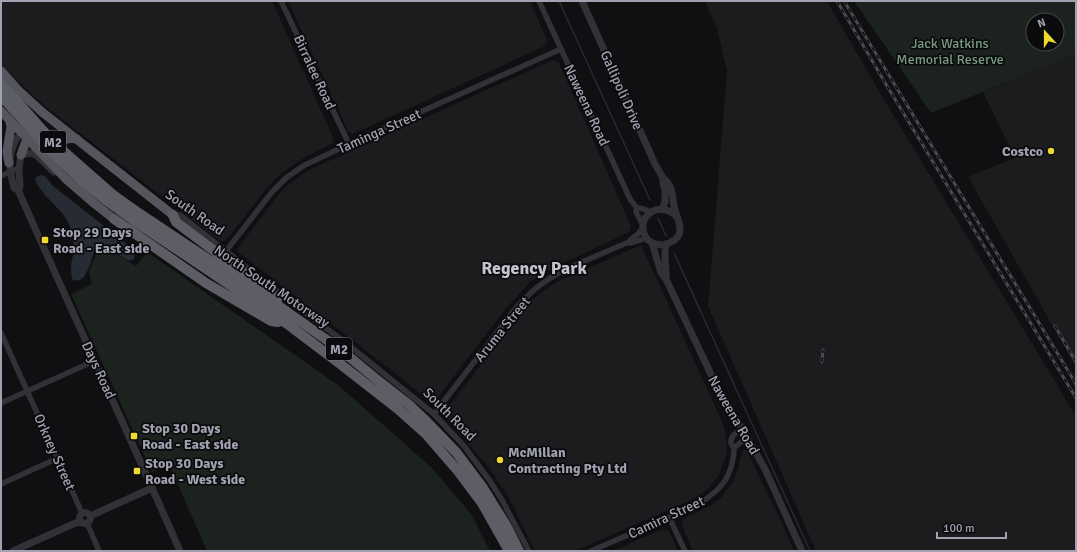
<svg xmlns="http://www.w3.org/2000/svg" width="1077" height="552" font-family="Signika,sans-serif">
<rect width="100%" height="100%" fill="#100f11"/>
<path fill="#1c1b1e" d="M1,1H272L333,137V143L307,156L281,173L268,187L226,240L223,241H220L46,107L1,66Z
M288,1H530L547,40L545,46L353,134L348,131Z
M705,1H827L877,88L1076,416V551H816L708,306L727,72L717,28Z
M1076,54V367L968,177L1015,158L983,92Z
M553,60L559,63L631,226L629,232L547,271L530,282L507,307L435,401L430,402L395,373L238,252L237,249L282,190L300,176L311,169Z
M641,245L721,419L726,435L727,452L724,462L719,475L710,487L699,496L689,501L575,551H535L508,496L492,472L444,414L446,410L524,309L533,299L546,289L559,281Z
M744,450H747L757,472L780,519L794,551H693L683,528L682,523L683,520L686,517L708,507L722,497L734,480L738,469L742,452Z
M663,529L669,531L678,551H612Z"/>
<path fill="#1c231e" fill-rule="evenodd" d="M854,1H1076V54L931,113ZM1033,20H1057V44H1033Z
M107,248L136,266L147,252L338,385L432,468L472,515L490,551H207L169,464L152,472L71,294L92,284L89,272L98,250Z"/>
<path fill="#262b34" d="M40,175L45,176L53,186L123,241L132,249L135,254L134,259L129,261L106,247L100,246L95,248C92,257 86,288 72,279C70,265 71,260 76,248C70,240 73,232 69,224C68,221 64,216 62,213C56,206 36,188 35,178Z"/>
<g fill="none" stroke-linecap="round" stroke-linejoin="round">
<path stroke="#262b34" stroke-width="1.5" d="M559,1L650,200
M658,218L666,236
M674,253L810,551"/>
<path stroke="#313136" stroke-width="5.5" d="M281,1L349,144
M539,1L630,199L637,208C643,207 646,211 651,212
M1,176L19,168
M637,208L636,212L643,225
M173,215H180L296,306L342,340L434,414L464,446L490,481L502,500L529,551
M629,242L631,243L647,238
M226,251L272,192L286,178L303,166L349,144L561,49
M1,333L82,513
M1,403L94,361
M434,414L515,309L523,300L535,289L550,278L568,268L629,242L630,240L638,234L643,228
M734,448L747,437
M1,484L58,458
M669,517L685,551
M87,523L99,551
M591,551L699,504C712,495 725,486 730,470C732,466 734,453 734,449C733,444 732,447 731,443C730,436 737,432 742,429"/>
<path stroke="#313136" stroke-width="7" d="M582,1L655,164L663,178V184L665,190V202L662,209
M17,138C7,155 9,169 14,188L18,190C71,310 127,430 180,551
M663,178C673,185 672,195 674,206C676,218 688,234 671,242C668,243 666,245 663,245C657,245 652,243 648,240C632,222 656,197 676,216
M18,190L20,187L19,168L21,155L31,153L36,155L54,172
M652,243L661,273L666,279L716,385L747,437L765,469L802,551
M666,279C667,267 663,256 666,244
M79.5 518a5.5 5.5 0 1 1 11 0a5.5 5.5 0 1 1-11 0Z
M90,516L152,488
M13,551L80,521"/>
<path stroke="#55555d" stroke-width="9" d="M1,71L18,90L42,112L173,215
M1,111L66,179L95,204L114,219
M9,119L11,126L7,152L9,163
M54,151C58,141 67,137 77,139
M21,155L29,133"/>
<path stroke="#5d5d66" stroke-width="10" d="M1,83L53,142L112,194L140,214L283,309L341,350L381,383L408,404L426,421L456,452L483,488L507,527L519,551
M1,96L49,149L80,179L107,201L136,222L208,270L286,323L339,363L398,409L426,434L458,471L482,503L509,551
M173,215L176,222L225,259L269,291L277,301
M114,219L206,283L271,321L278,322"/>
<defs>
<path id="rail" d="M837,1L887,86L1076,398
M844,1L1076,384
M1055,326L1076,362
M822,362L823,350"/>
</defs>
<use href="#rail" stroke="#4a4a50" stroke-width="3"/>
<use href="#rail" stroke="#0b0a0c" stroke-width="1.5" stroke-dasharray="4.5" stroke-linecap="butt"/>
</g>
<g fill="#ecda2c" stroke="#0b0a0c" stroke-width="1.5">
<circle cx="1051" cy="151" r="4"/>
<rect x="41" y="236" width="8" height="8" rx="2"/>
<rect x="130" y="432" width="8" height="8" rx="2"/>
<circle cx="500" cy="460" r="4"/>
<rect x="133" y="467" width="8" height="8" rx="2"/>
</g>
<g text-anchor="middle" stroke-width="3.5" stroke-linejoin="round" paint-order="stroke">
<g fill="#0b0a0c" stroke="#747480" stroke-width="1">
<rect x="40" y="131" width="26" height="22" rx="3"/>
<rect x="326" y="338" width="26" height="22" rx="3"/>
</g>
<g font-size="13" font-weight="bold" fill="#a1a2b1">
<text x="53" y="147">M2</text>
<text x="339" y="354">M2</text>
</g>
<g font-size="14" fill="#789c83" stroke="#0b0a0c">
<text x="950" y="48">Jack Watkins<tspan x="950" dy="16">Memorial Reserve</tspan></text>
</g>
<g font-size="14" fill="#a1a2b1" stroke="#0b0a0c">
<text transform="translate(315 72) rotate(65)" y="5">Birralee Road</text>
<text transform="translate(622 90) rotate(66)" y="5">Gallipoli Drive</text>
<text transform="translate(587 105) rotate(65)" y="5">Naweena Road</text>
<text transform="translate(379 131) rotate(-24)" y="5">Taminga Street</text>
<text transform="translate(195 212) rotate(35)" y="5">South Road</text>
<text transform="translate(272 286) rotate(34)" y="5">North South Motorway</text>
<text transform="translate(502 329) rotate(-51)" y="5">Aruma Street</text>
<text transform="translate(99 370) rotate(65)" y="5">Days Road</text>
<text transform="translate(450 414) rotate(45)" y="5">South Road</text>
<text transform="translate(734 415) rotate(60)" y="5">Naweena Road</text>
<text transform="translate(55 452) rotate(66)" y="5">Orkney Street</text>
<text transform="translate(666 517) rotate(-25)" y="5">Camira Street</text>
</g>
<g font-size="14" font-weight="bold" fill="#a1a2b1" stroke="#0b0a0c" text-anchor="start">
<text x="1043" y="156" text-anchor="end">Costco</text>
<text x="53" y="237">Stop 29 Days<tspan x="53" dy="16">Road - East side</tspan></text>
<text x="142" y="433">Stop 30 Days<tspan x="142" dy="16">Road - East side</tspan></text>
<text x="508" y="457">McMillan<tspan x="508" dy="16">Contracting Pty Ltd</tspan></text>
<text x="145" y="468">Stop 30 Days<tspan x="145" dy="16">Road - West side</tspan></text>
</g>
<g font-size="18" font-weight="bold" fill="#c2c2ce" stroke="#0b0a0c">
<text x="534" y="274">Regency Park</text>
</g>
</g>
<rect width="1077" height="552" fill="none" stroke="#a1a2b1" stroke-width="4"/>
<g transform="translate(1045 32) rotate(339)"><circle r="19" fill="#0b0a0c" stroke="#47474e"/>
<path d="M0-3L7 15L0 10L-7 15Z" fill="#ecda2c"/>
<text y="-6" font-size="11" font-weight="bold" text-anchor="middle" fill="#a1a2b1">N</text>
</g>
<path d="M937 532v6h69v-6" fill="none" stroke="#a1a2b1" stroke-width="2"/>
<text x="943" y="532" font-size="12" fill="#a1a2b1" stroke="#0b0a0c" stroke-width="3" paint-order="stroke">100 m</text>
</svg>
